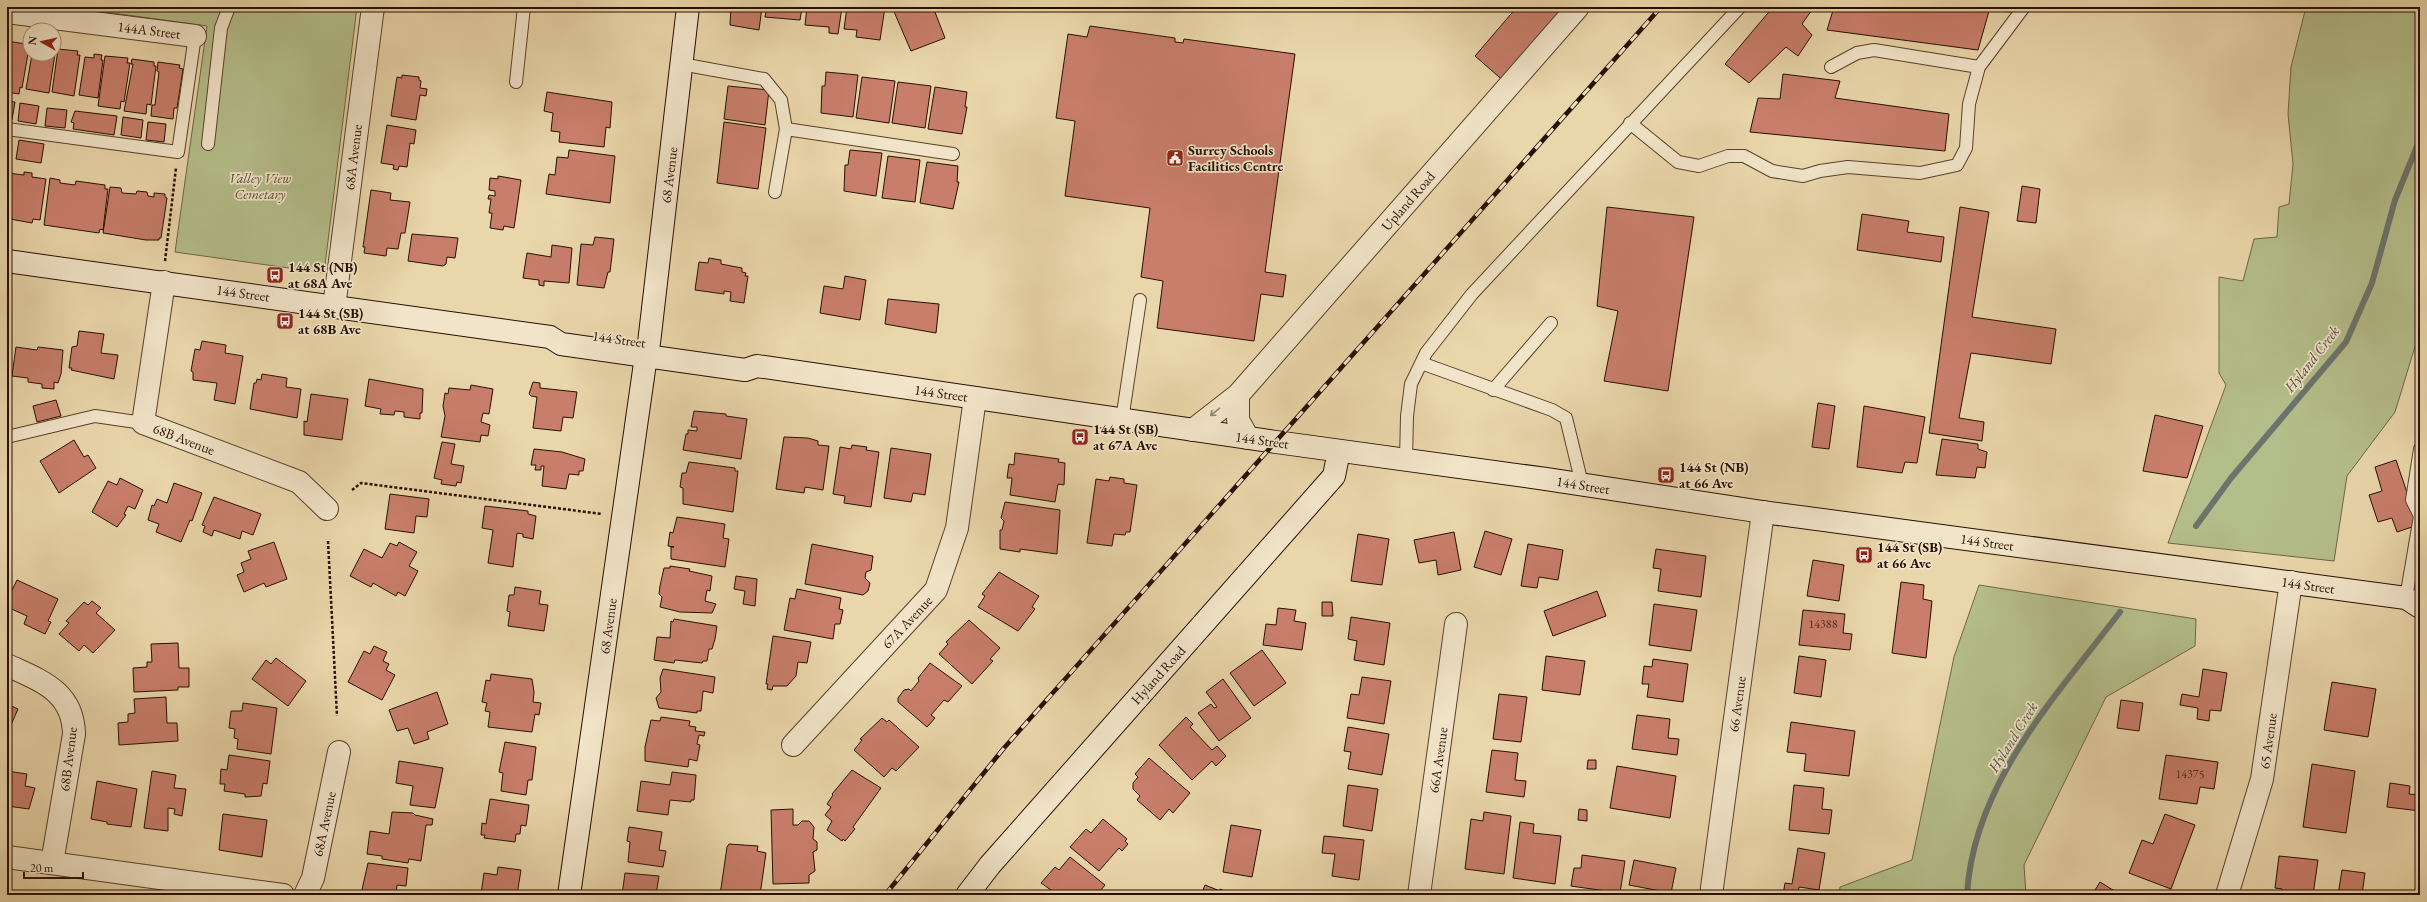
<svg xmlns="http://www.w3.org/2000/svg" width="2427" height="902" font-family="'EB Garamond',serif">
<rect width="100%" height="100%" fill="#e9d6aa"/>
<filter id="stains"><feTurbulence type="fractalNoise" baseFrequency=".005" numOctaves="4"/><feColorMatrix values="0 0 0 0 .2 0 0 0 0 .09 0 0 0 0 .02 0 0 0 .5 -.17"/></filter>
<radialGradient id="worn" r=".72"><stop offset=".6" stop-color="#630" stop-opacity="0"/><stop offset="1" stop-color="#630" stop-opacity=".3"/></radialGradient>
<path fill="#b4be8a" stroke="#6e6646" d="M69,7H357L324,273L175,252L207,26Z
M2306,7H2420V330L2395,412L2347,476L2334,561L2168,543L2226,385L2219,373V277L2243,281L2254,239L2277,237L2279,207L2289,204L2293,164L2288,114L2291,67Z
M1979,585L2196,619L2195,646L2106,697L2024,865L2026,895H1839L1840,887L1912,860L1954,657Z"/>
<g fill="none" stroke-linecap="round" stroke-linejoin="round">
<path stroke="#6c746c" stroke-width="6" d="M2196,526L2231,478L2346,342L2372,283L2395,200L2420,139
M1967,895C1973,784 2056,696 2120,612"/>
</g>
<path fill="#c87e6b" stroke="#280f02" d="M731,7H762L759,30L730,25Z
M767,7H804L802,8L800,20L765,17Z
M807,7H842L838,34L829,33V27L805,25Z
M847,7H885L880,40L856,37L857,30L844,29Z
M892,7H933L945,38L911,51Z
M1517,7H1568L1506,83L1475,56Z
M1773,7H1814L1802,24L1812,35L1798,56L1786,47L1749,83L1725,64Z
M1834,7H2016V12L1989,11L1978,50L1827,30Z
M1090,26L1175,38V42L1183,43L1184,39L1295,54L1265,272L1286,275L1283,297L1261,294L1254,341L1157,328L1163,281L1141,277L1150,208L1065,196L1075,121L1056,118L1068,34L1087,37Z
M7,41L26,44V47L29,48L22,88L20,87L19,94L7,92Z
M58,49L78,51L77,55H80L74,96L52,92Z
M32,54H55L49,93L26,89Z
M94,54L102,55L101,60H103L98,98L79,95L85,57L94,58Z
M105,56L128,58L127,63H130L124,102L121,101L120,109L98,106Z
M132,59L154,62V66H156L151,105L147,104L146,114L124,111L133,64H131Z
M158,62L180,65L179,68L183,69L177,108H174L173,119L151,116L152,105H155L159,72L157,71Z
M826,72L858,75L853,117L821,113L822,86H825Z
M1783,74L1840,81L1835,98L1949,114L1945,151L1750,132L1758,98L1780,99Z
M402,75L419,77V80L421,81L420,88L427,89L426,96L420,95L416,120L391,116L397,77L402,78Z
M862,77L895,81L889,123L856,118Z
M898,82L931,86L925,128L892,123Z
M728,86L769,90L765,125L724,119Z
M935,87L967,92L965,107H967L962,134L928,129Z
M547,92L612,102L610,128L606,127L604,147L559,142L560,132L551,131L553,113L544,111Z
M7,101L15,102L12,120H7Z
M20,103L39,106L36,124L18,121Z
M47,108L67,110L65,128L45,126Z
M75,111L117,116L114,135L73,129L74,123L71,122Z
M123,117L143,120L141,138L121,135Z
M148,122L166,124L164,142L146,140Z
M724,122L766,128L758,189L717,183Z
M387,125L416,130L414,144L410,143L407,167L399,166L398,170L393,169L394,165L381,163Z
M19,140L44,144L41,163L16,159Z
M569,150L615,156L610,203L546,194L549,174L555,175L557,157L568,158Z
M850,150L882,153L876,196L844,191L845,165H848Z
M888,156L920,160L915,202L882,198Z
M927,162L958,166L957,182H959L953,209L920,203Z
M24,172L32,173V177L46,179L40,220L33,219L32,223L10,219L11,216L7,215V173L24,175Z
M498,176L521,180L514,228L504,226L503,230L490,228L492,213H489L491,199H488L489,195L495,196V191L489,190L490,178L498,179Z
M50,178L60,180V183L75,185L76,181L105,185V189H108L103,230L100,229L99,233L44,225Z
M2022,186L2040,189L2036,223L2017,221Z
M110,187L121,188L122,193L136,194L137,191L147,192L148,196L154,197V193L165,194V197L167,198L161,238H159V240H146L103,233Z
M371,190L391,193L390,200L410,202L405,233H401L398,249L387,248L386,256L364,253L365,247H363Z
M1607,207L1694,217L1668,391L1604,381L1618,311L1597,306Z
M1960,207L1989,212L1972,317L2056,329L2051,364L1971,353L1959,418L1984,422L1982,441L1929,433Z
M1862,214L1909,221L1907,232L1944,237L1941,262L1857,250Z
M412,234L458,238L455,258L447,257L446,264L443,266L408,261Z
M595,237L614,239L610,272H608L604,288L577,285L581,244L593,245Z
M552,245L572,248L569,283L544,281V286L539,285V280L523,278L527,253L551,257Z
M709,258L721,260V264L742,268V272L746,273L745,276H748L744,303L730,301L731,292L724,291V294L695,290L699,262L708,263Z
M845,276L866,280L860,320L820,313L824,286L843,289Z
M888,299L939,304L936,333L885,324Z
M79,331L104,334L101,353L118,355L114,379L71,370L72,368H69L72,347L77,346Z
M202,341L226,345L225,353L243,356L235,404L214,400L217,383L193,380V372L191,371L195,349L200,350Z
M16,347L37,350L38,347L63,350L61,374L58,383L54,382V389L42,388V384L28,382V378L12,376Z
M262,374L287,378L286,387L301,389L297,418L250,409L254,383H256L257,379L261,380Z
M369,379L423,389L422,413H420V419L404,417V412L395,411L394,415L380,414L381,409L365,406Z
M533,382L540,383V388L577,392L573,418L563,417L561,431L533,428L537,397L531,396L529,394Z
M471,385L493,389L489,414L483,413L481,422L490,425L488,436L481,435L480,442L441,437L445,416L443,406L445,393L448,394L449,388L470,390Z
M311,394L348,399L342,440L304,435V421L307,422Z
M56,400L61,416L37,422L33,406Z
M1818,403L1835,406L1829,449L1812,447Z
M1864,406L1925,417L1917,463L1905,462L1902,473L1857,467Z
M694,411L726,414V416L747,419L741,459L683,450L686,434H688V430L697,431V427H691Z
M2155,415L2203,426L2187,478L2143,471Z
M784,437L808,438L818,441V445L829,446L823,490L805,487L804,493L776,489Z
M1942,439L1978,444V449L1987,452L1985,468L1977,467L1975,478L1936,475Z
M74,440L84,457L88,455L96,468L59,493L40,461Z
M442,442L455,444L451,464L464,466L461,483L457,482L456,486L441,484L442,480L434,478Z
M852,445L867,447L866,450L879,452L871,507L844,503L845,496L833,494L840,447L851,449Z
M891,448L931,454L925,495L913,493L911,502L884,498Z
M534,449L562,452L585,459L583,471H579V475L569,474L566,489L542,486L544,466H541V470H535L536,465H531Z
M1015,453L1059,459L1058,462L1065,463L1064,485L1058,484L1055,502L1010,495L1012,478H1007L1009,464L1014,465Z
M2396,460L2418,525L2397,532L2392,518L2378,522L2369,495L2382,491L2375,467Z
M689,462L735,468V471H738L733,512L683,504V488L680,487L682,473H686Z
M1110,477L1124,479V483L1137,485L1130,532H1126L1125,535L1114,534L1112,546L1087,543L1096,479L1109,481Z
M120,478L143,490L135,509L128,506L124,514L126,515L117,527L92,512L108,481L117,485Z
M174,483L202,493L192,521L190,520L181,542L156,532L159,524L148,520L152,505L154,506L157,499L167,503Z
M390,494L429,499L427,517L416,516L414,533L385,529Z
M214,497L261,514L253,535L242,531L240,539L214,530L212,536L203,532L205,526L202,525Z
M1005,502L1060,510L1057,554L1020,549V552L1000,549V530H1002L1004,521L1001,518Z
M485,506L528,511V514L536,516L533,539L523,537V534L517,533L513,567L488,563L493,530L482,528Z
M677,517L725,524L723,538L729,539L725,567L671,559V547H674L668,546L670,532L673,533Z
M1485,531L1512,539L1501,575L1474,567Z
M1454,532L1461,570L1438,575L1436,560L1419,563L1414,540Z
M1358,534L1389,539L1382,585L1351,581Z
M274,542L287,579L266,587L264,583L244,592L237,575L244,572L241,563L251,559L248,551Z
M399,542L417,552L409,566L418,571L405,596L398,592L396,596L373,583L371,587L350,576L364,549L382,558L390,543L397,546Z
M812,544L873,556L871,570L866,572L865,578L870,583L868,591L863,595L805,584Z
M1528,544L1563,550L1558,580L1539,577L1537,588L1521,586Z
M1656,549L1706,556L1701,597L1658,591L1661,569L1653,568Z
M1813,560L1844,565L1839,601L1807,596Z
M670,566L690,569L689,571L712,576L710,591L707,590L705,601L716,604L712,613L680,612L660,607L662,597L659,594L660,586L664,568H670Z
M999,572L1039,596L1032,607L1035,609L1018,631L978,607L985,596L982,594Z
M736,576L757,579L755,606L743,604L745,591L734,589Z
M17,580L58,599L48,621L51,622L45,634L24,624L27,616L7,607V600Z
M1901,582L1924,585L1923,599L1932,601L1926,658L1892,653Z
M515,587L541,591L539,604L548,605L544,631L508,626L510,612L507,611L509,595H514Z
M797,589L841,598L839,609L843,610L840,624H835L833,639L784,630L790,598L795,599Z
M1597,591L1606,616L1553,636L1544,611Z
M92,601L101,608L96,613L115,630L93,653L84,645L79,651L59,634L69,623L66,621L84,602L88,605Z
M1322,602H1332L1333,616H1322Z
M1654,604L1697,610L1691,651L1649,645Z
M1278,608L1296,610L1294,621L1306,623L1302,650L1263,645L1266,624L1276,625Z
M1803,610L1845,614L1843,633L1852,634L1850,650L1799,645Z
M1351,617L1390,623L1384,665L1354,660L1357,641L1348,639Z
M674,619L717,626L715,639L712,649H709L707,661H703L702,663L675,660L674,663L654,660L657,637L670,638L671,621L673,622Z
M969,620L1000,648L990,659L993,661L972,684L939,654L948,644L946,642Z
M773,636L811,642L807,663L798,662L796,676L787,686H773L772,690L767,689L768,684H766Z
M178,643L179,668H189V687H178V690L134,692L133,668L147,667V662H152L151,644Z
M374,646L387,652L383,661L389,664L386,670L395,675L382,700L348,682L364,651L370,654Z
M1262,650L1286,683L1254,706L1230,673Z
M1546,656L1585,661L1580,695L1542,690Z
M1799,656L1826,660L1821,697L1794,693Z
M276,658L306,681L288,706L252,679L266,660L271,664Z
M1653,659L1688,664L1683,702L1647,697L1649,684H1642L1644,666L1652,667Z
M930,663L962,686L948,702L944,700L931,715L935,718L927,727L898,702V698L904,690L909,689L911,691L919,681L918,678Z
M663,669L715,677L713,693L703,691L701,711H697V713L659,708L656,698L661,692L660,678Z
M2203,669L2227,673L2221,711L2210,710L2209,721L2197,719L2198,708L2180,705L2182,694L2199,697Z
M491,674L532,679L534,692L533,702L541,703L539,715L535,714L532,732L488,727L490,712L485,711L487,703L482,702L486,680L490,681Z
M1362,677L1391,681L1384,724L1347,718L1351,694L1359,695Z
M1223,679L1251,718L1219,741L1198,713L1211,704L1214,708L1217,707L1206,692Z
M2332,682L2376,689L2368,737L2324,730Z
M437,692L448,724L427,732L429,739L414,744L408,728L397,731L389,710Z
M1499,694L1527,697L1521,742L1493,739Z
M166,697L167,723H177L178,741L119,745L118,723L128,722V714L135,713L134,699Z
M2121,700L2143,703L2139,731L2117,728Z
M243,703L277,708L271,754L237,749L238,739L234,738L235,729L229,728L231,711H242Z
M7,704L18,709L7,734Z
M1637,715L1670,719L1668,738L1679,739L1677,755L1632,749Z
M661,717L690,721L689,726L696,727L695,731L705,732L704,736L699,735L697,744L700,745L697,761L689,759L688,767L645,761V747L651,720L660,721Z
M1186,717L1193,724L1190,727L1212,750L1217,746L1226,756L1216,766L1212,761L1192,780L1159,745Z
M882,718L887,722L889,720L919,747L896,771L892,768L884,777L854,750L862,740L860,739Z
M1791,722L1855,731L1849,776L1804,771L1806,754L1787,752Z
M1348,727L1389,734L1382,775L1348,769L1351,752L1344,751Z
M505,742L536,747L532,780H528L526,795L501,791L503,773L499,772Z
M1492,750L1518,753L1515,780L1526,781L1524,797L1486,792Z
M229,755L270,761L267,784L263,783L261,796L245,797V794L224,791L225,784H220L221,769L227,770Z
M2166,755L2218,762L2214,789L2200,787L2197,804L2159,799Z
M1149,758L1190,793L1173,813L1169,809L1160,820L1137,800L1140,796L1133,789V783L1138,777L1135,774Z
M1588,760H1596V769H1587Z
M399,761L443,768L435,808L410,805L413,786L396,783Z
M2312,764L2355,771L2346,833L2303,827Z
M1617,766L1676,776L1670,818L1610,808Z
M852,770L881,788L853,827L855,829L845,841L843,839L842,841L827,830L832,821L825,815L831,807L827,804L833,795L832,794Z
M7,771L27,774L25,786L35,788L29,809L7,806Z
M152,771L176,775L174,788L186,789L182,816L174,814L175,809L168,808V831L144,828Z
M672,772L696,775L694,800H691V802L670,800L668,815L637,811L641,781L670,785Z
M97,781L137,789L131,827L107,824V822L91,819Z
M2390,783L2410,786L2409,794L2420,795V811L2387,807Z
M1348,785L1378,789L1372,831L1343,826Z
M1794,785L1824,788L1822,809L1832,810L1829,834L1789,830Z
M490,799L529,805L526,826L521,825L520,834H516L515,842L484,838L485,835H481L482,823L486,824Z
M793,809V825H798L802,821H809L814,827L813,839L817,842V850L813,852L815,871L809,875V883L773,884L771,810Z
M1579,809L1587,810V821L1578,820Z
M392,812L413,813L415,815L433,819L432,825H426L421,861L409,859L408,863L382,859V856L367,854L370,831L389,834Z
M1484,812L1511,816L1504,874L1465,869L1471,819L1483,821Z
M223,814L267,820L262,857L219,850Z
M2165,814L2195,825L2171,889L2129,873L2142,840L2153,844Z
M1103,819L1127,839L1125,841L1128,844L1122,851L1119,848L1099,871L1070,847L1086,829L1091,833Z
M1520,822L1534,824L1533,833L1561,836L1555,884L1513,878Z
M1231,825L1261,830L1252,877L1223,872Z
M629,827L662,832L659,850L666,851L663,867L628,862L630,842L627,841Z
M1324,836L1364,840L1359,880L1332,876L1335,854L1322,853Z
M729,844L758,846L757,851L766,853L760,895H720L727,847Z
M1798,848L1825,853L1819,890L1799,887L1798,895H1783L1785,883L1792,884Z
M1582,855L1625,861L1620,893L1571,886L1574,868H1581Z
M2279,856L2318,860L2313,895H2281L2282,889L2275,888Z
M1070,857L1105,885L1097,895H1058L1041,883L1055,867L1059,870Z
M1634,860L1676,868L1671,893L1629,885Z
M368,863L408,868L406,886L397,885L396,895L361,894Z
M498,867L521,870L517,895L481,894L484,873L497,875Z
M2342,870L2365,873L2362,895H2338Z
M625,873L659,876L656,895H622Z
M2100,882L2121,895H2092Z
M1205,885L1220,891V889L1235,895H1201Z"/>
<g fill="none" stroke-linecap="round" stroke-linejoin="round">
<defs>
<path id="lane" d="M681,64L764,79L781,100L786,129L775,192
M1831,67L1857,53L1874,50L1979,67
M516,82L524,7
M1630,123L1678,162L1699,166L1728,156H1744L1772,171L1803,176L1820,171L1848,167L1920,173L1957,165L1966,148L1969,104L1979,67L2024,7
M7,129L178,152L195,36
M786,129L953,154
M208,144L221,28L229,7
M1421,363L1552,410L1566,418L1582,484
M1493,390L1551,323
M1122,420L1140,300
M7,437L95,416L143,423
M1406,460L1407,416L1411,384L1426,353L1472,294L1740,7
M2406,598L2420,516L2412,500L2420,449"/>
<path id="street" d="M7,12L195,36
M164,282L143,423L299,482L327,509
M334,307L373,7
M1238,395V420L1248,438
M1193,430L1238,395L1578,7
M7,665C41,681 73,691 74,734L52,863
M793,745L936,590L957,528L975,398
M7,857L283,895
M305,895L313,878L339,752
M1419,895L1456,624
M1711,895L1763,512
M2227,895L2262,779L2291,582"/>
<path id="secondary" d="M7,261L550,337L561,344L745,370L757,366L1276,442L1546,479L1763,512L2406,598L2420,607
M649,343L688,7
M569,895L646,356
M967,895L990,865L1334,476L1339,451"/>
</defs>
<use href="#lane" stroke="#58412c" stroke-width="14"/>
<use href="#street" stroke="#58412c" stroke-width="24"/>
<use href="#secondary" stroke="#280f02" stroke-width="24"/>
<path stroke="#280f02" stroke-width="2.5" stroke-dasharray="3 2" stroke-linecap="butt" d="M165,261L176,168
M352,490L361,483L602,514
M328,541L337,716"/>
<use href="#lane" stroke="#f1e4c8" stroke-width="12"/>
<use href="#street" stroke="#f1e4c8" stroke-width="22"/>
<use href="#secondary" stroke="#f1e4c8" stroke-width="22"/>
<defs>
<path id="rail" d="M885,895L1004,748L1661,7"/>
</defs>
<use href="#rail" stroke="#280f02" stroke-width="4.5"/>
<use href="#rail" stroke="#f1e4c8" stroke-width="3" stroke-dasharray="9" stroke-linecap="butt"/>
</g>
<defs><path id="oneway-shaft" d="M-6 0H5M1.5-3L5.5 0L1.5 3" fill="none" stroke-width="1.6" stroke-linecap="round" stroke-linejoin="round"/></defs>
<use stroke="#97846f" href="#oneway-shaft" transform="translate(1215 412) rotate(140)"/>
<defs>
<symbol id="civic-square" viewBox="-11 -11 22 22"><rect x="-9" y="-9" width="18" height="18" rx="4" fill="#8f2418" stroke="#f1e4c8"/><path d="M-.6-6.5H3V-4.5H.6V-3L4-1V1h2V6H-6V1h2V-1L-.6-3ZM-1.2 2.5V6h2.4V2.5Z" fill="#fff"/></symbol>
<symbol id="bus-square" viewBox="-11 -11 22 22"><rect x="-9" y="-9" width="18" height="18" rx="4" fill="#8f2418" stroke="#f1e4c8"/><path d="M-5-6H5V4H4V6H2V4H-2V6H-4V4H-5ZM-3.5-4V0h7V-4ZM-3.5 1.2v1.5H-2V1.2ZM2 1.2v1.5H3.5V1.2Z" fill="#fff"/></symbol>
</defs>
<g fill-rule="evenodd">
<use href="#civic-square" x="1165" y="148" width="20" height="20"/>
<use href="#bus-square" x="265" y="265" width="20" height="20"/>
<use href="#bus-square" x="275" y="311" width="20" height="20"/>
<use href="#bus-square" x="1070" y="427" width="20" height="20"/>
<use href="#bus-square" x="1656" y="465" width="20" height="20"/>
<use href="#bus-square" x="1854" y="545" width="20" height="20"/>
</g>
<g text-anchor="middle" stroke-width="3.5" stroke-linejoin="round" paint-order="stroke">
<g font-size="12" fill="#502b1c">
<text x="1823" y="628">14388</text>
<text x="2190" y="778">14375</text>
</g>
<g font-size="14" fill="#280f02" stroke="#f1e4c8">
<text transform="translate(149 30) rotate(7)" y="5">144A Street</text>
<text transform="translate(353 157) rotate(-83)" y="5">68A Avenue</text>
<text transform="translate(669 175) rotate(-83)" y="5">68 Avenue</text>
<text transform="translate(1408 201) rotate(-49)" y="5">Upland Road</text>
<text transform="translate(243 293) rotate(8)" y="5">144 Street</text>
<text transform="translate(619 339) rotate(8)" y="5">144 Street</text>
<text transform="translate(941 393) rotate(8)" y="5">144 Street</text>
<text transform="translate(184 439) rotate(21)" y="5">68B Avenue</text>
<text transform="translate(1262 440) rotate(8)" y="5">144 Street</text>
<text transform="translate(1583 485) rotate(9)" y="5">144 Street</text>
<text transform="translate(1987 542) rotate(8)" y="5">144 Street</text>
<text transform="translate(2308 585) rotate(8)" y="5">144 Street</text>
<text transform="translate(907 622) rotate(-47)" y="5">67A Avenue</text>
<text transform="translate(608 626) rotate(-82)" y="5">68 Avenue</text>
<text transform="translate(1158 675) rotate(-48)" y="5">Hyland Road</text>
<text transform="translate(1737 704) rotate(-82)" y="5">66 Avenue</text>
<text transform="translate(2268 741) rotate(-82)" y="5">65 Avenue</text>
<text transform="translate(68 759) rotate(-83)" y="5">68B Avenue</text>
<text transform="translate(1438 760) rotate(-82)" y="5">66A Avenue</text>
<text transform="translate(324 824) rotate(-78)" y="5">68A Avenue</text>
</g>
<g font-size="14" font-weight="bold" fill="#280f02" stroke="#f1e4c8" text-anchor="start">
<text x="1188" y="155">Surrey Schools<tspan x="1188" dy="16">Facilities Centre</tspan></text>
<text x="288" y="272">144 St (NB)<tspan x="288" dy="16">at 68A Ave</tspan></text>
<text x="298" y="318">144 St (SB)<tspan x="298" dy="16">at 68B Ave</tspan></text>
<text x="1093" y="434">144 St (SB)<tspan x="1093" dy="16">at 67A Ave</tspan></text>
<text x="1679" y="472">144 St (NB)<tspan x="1679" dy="16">at 66 Ave</tspan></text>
<text x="1877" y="552">144 St (SB)<tspan x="1877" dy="16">at 66 Ave</tspan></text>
</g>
<g font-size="14" font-style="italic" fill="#594c32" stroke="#f1e4c8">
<text x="260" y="183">Valley View<tspan x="260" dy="16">Cemetary</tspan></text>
</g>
<g font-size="15" font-style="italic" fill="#504a40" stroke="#f1e4c8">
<text transform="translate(2312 359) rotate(-52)" y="5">Hyland Creek</text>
<text transform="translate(2013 737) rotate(-58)" y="5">Hyland Creek</text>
</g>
</g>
<rect width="2427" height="902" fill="none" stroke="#e9d6aa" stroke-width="24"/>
<rect x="8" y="8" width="2411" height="886" fill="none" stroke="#280f02" stroke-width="2"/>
<rect x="12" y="12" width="2403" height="878" fill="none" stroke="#280f02"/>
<g transform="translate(42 42) rotate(278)"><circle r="19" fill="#f1e4c8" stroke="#a18f79"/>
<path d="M0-3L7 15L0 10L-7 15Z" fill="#8f2418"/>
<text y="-6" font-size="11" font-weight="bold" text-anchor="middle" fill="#280f02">N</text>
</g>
<path d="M24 872v6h59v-6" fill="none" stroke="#280f02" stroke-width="2"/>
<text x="30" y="872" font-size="12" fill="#280f02" stroke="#f1e4c8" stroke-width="3" paint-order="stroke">20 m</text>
<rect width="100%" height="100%" filter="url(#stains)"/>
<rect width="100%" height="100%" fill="url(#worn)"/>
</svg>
